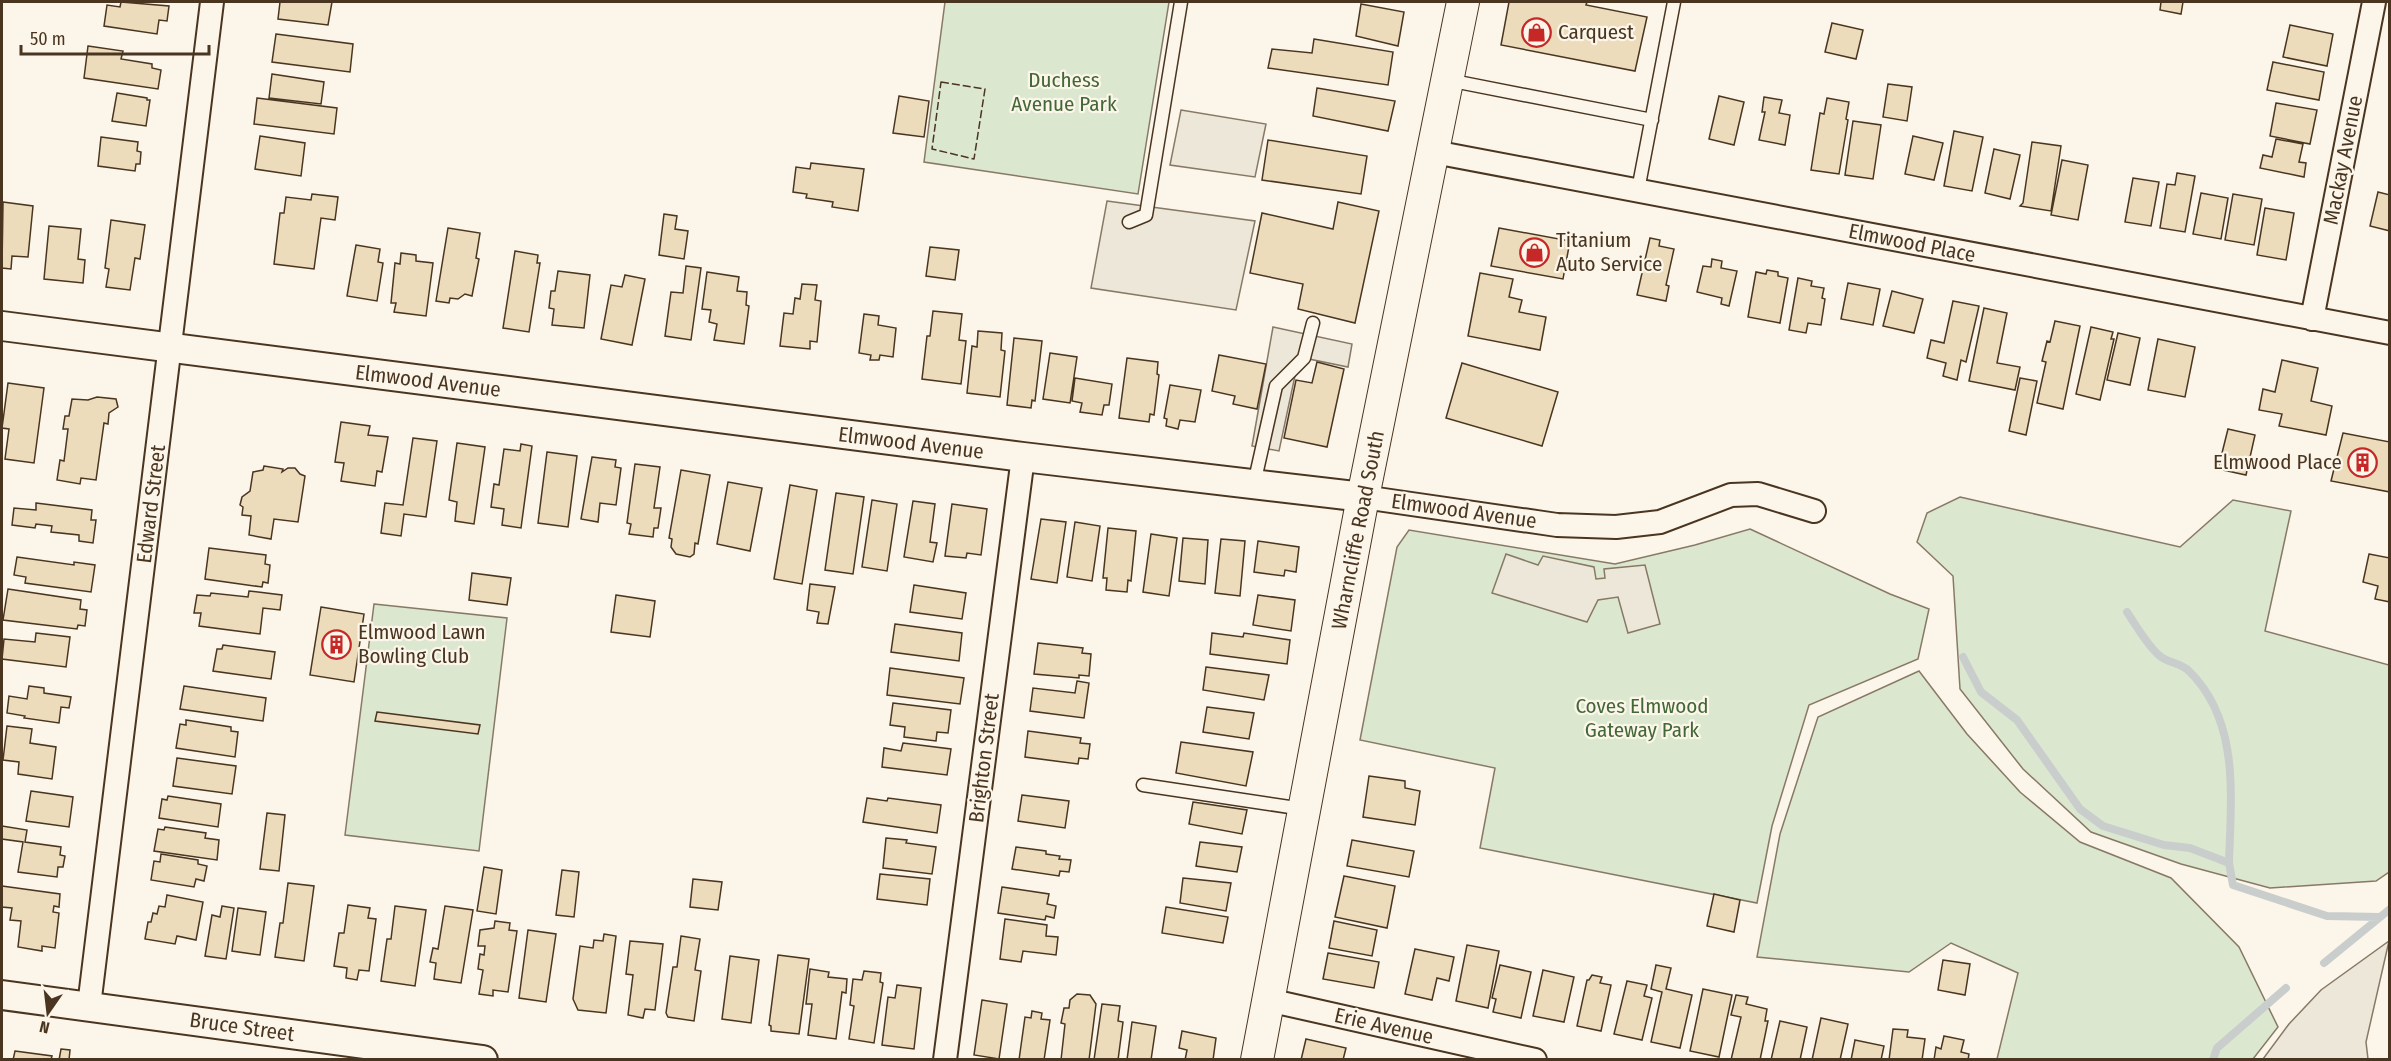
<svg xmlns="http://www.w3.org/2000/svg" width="2391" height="1061" font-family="'Fira Sans Condensed',sans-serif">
<rect width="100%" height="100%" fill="#fbf6e9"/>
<path fill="#dce7d0" stroke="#887966" stroke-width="1.5" d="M945,2H1169L1138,194L924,162Z
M1960,497L2180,547L2233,500L2291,511L2265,631L2389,665V872L2376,881L2270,888L2181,864L2091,832L2023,769L1960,689L1953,576L1917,542L1927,513Z
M1750,529L1890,594L1929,609L1918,659L1809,705L1772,826L1757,903L1480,848L1495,768L1360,740L1397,547L1409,530L1615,564L1695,545Z
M374,604L507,618L479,851L345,835Z
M1919,671L1967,734L2020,792L2080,842L2171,878L2239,947L2278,1027L2253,1059H1997L2018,973L1951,943L1909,972L1757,957L1780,834L1818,717Z"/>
<path fill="#ede7d9" stroke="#887966" stroke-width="1.5" d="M1181,110L1266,124L1255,177L1170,165Z
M1107,201L1255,221L1236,310L1091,288Z
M1273,327L1352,344L1348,367L1299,357L1279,451L1252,446Z
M1506,554L1538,565L1543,556L1594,567L1596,579L1605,578L1604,569L1645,565L1660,624L1628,633L1618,597L1598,600L1587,622L1492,593Z
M2389,941L2366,1042L2368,1059H2263L2289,1024L2321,990Z"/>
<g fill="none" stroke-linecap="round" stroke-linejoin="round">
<path stroke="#c9cecd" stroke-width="8" d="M2127,612C2135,624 2149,648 2160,656C2168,663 2181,663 2189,671C2240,721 2231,796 2229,863
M1963,657L1981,692L2017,720L2080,809L2103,826L2164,845L2190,848L2229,863L2233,885L2327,916L2380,917
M2324,963L2390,909
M2213,1060L2217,1048L2286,988"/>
</g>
<path fill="#ecdcbc" stroke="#4a3520" stroke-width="1.5" d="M121,2L169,6L167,21L159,20L157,34L104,26L107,5L120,7Z
M280,2H332L328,25L278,19Z
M1509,2H1587L1586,5L1647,17L1635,71L1501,45Z
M2161,2H2183L2181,14L2160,10Z
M1361,4L1404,12L1398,46L1356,36Z
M1832,23L1863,30L1856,59L1825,52Z
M2290,25L2333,34L2327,66L2283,57Z
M276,34L353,44L350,72L272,62Z
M1314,39L1393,52L1388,85L1268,68L1272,49L1312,53Z
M88,46L123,51L121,59L152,64V68L161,70L158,89L84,78Z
M2273,62L2324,72L2319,100L2267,90Z
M272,74L324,82L321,104L269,98Z
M1888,84L1912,87L1907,121L1883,117Z
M1317,88L1395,101L1388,131L1313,116Z
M117,93L147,98V100H150L146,126L112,121Z
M899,96L929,101L924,137L893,133Z
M1719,96L1744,102L1734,145L1709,139Z
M1764,97L1782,100L1779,113L1790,115L1785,145L1759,140L1765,112H1762Z
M257,98L337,108L334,134L254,124Z
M1827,98L1849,102L1846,119L1848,120L1839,174L1811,170L1820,113L1824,114Z
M2276,103L2317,110L2310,144L2270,136Z
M1853,121L1881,125L1873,179L1845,175Z
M1954,131L1983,137L1972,191L1944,186Z
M260,136L305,143L301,176L255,169Z
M1913,136L1943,143L1934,180L1905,174Z
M101,137L138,142L137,151L141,152L140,164H136L135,171L98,166Z
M2276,139L2303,144L2299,162L2306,163L2304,177L2260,168L2263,155L2272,157Z
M1268,140L1367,156L1361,194L1262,180Z
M2032,142L2061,146L2051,211L2020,206L2023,203Z
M1994,149L2020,155L2010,199L1985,193Z
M2062,160L2088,165L2078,220L2051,215Z
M811,163L864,169L858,211L832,207L833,202L806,198L807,194L793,192L796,167L810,169Z
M2177,173L2195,176L2185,232L2160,228L2167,184L2175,185Z
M2133,178L2159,182L2151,226L2125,222Z
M2378,192L2390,195V231L2370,226Z
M2201,193L2228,198L2221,239L2193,234Z
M312,194L338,197L335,220L321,218L314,269L274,264L280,213H284L286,197L311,200Z
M2233,194L2262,199L2254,245L2225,240Z
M3,202L33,206L28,257L12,256L11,269L2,268Z
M1338,202L1379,211L1355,323L1298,309L1303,284L1250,273L1262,213L1333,229Z
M2265,208L2294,213L2286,260L2257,255Z
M664,214L677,216L675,229L688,231L684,259L659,255Z
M111,220L145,225L140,259L135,258L130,290L106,287L109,269L105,268Z
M49,226L81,229L78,259L85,260L83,283L44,279Z
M448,228L480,233L476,258L479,259L472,296L465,294L458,299L450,298L449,303L436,301Z
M1499,228L1570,241L1563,279L1491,266Z
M1650,238L1660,240L1659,246L1674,249L1666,285L1669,286L1666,301L1637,295Z
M356,245L380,249L378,262L383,263L377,301L347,296Z
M930,247L959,250L955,280L926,276Z
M515,251L538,255L537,263H540L529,332L503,328Z
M401,253L416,255V261L433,263L426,316L394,312L396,303H391L395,263L400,264Z
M1712,259L1722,261L1721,268L1737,271L1729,306L1721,304L1722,298L1697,292L1703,266L1711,267Z
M686,266L701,268L691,340L665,336L671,292L683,293Z
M1767,270L1778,272V276L1788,278L1780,323L1748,317L1756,272L1766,274Z
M558,271L590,275L584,328L552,325L554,309L549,308L551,291H555Z
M707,272L739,277L737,291L747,292L746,305L749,306L744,344L714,340L717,324L709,322L711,310L702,309Z
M1480,273L1513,279L1509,297L1522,300L1519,312L1546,317L1540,350L1468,336Z
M625,275L645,279L632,345L601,339L611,285L622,287Z
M1798,278L1812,281L1811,286L1824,288L1822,298L1825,299L1821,325L1808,323L1806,333L1789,330Z
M1848,283L1880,289L1873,325L1841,319Z
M802,284L817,285L815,300L821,301L817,342L810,341V349L780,346L784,313L793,314L795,298L800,299Z
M1892,291L1923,299L1914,333L1883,326Z
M1953,301L1979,306L1966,362L1961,360L1957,380L1943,376L1946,363L1927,358L1931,340L1944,343Z
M1984,308L2007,313L1997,363L2020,367L2015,390L1969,381Z
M933,311L962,314L959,340L966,341L961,384L922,379L927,336H930Z
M864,314L879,316L878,325L896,328L893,357L880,355L879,360H870L871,355L859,353Z
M2055,321L2080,326L2063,409L2037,403L2046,362L2042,361L2047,341L2050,342Z
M2091,327L2113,332L2111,339H2114L2100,400L2076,394Z
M978,331L1002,333L1001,350L1005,351L1000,397L967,393L972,346L977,347Z
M2118,333L2140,338L2130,385L2107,380Z
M1014,338L1042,341L1035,401L1032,400L1031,408L1007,405Z
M2158,339L2195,347L2185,397L2148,390Z
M1050,353L1077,357L1070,403L1043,399Z
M1219,355L1266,364L1257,409L1233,404L1235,396L1212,391Z
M1127,358L1158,362L1157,374L1159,375L1154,415L1150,414L1149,422L1119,418Z
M2282,360L2318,368L2311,401L2332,406L2326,435L2279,426L2282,414L2259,410L2263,389L2275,392Z
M1317,362L1344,369L1327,447L1284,438L1296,380L1312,383Z
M1462,363L1558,392L1542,446L1446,418Z
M1075,378L1112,384L1109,405H1104L1102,415L1080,412L1082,403L1072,401Z
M2020,378L2037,381L2026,435L2009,431Z
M8,383L44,388L34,463L5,459L9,429L2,428Z
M1170,385L1201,390L1195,422L1180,420L1178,429L1166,426L1167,419L1164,418Z
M97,397L116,399L118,407L109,413L108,424L104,423L96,480L81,478L80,484L57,480L60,460L64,461L68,429H63L65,416H69L72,399L88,400Z
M341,422L370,426L368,435L388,437L382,472L377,471L375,486L341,481L344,463L335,462Z
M2228,429L2255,435L2246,475L2218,469Z
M2343,433L2390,442V492L2331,481Z
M413,438L437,441L426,517L404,514L401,536L381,533L385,503L403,505Z
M457,443L485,447L474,524L455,521L457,502L449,500Z
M521,444L532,446L521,528L502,525L504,509L491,507L494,484L499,485L504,449L520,451Z
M547,452L577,456L568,527L538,523Z
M592,457L616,460L615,467L621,468L616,505L600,503L598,522L581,519Z
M635,464L660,467L654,508H661L658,528H654L653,537L629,534L631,524L627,523Z
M264,466L283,469L282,472L288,468H295L300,474L305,476L298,522L274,519L271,539L249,535L251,516L242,515L243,507L240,505L242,497L250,491L253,472L263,470Z
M681,470L710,475L698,544L695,543L694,554L690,557L676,554L671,547L672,539L669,538Z
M728,482L762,488L750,551L717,544Z
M790,485L817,490L802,584L774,579Z
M836,493L864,497L853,574L825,570Z
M872,500L897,504L887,571L862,567Z
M913,501L935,504L930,542L937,543L933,562L904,557Z
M36,503L92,510L91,520H96L93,543L79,541V535L51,532L52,526L36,524L35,528L12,525L14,508L36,510Z
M952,504L987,509L981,555L967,553L966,558L945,556Z
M1041,519L1066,522L1057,583L1031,579Z
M1075,522L1100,526L1092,581L1067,577Z
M1108,528L1136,531L1131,581L1128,580L1127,592L1106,590L1107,578H1103Z
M1151,534L1177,538L1169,596L1143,592Z
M1183,538L1208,540L1205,584L1179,581Z
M1221,539L1245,541L1240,596L1215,593Z
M1258,541L1299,547L1296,572L1285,570L1284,576L1254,572Z
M209,548L266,555L265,564L270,565L268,583L263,582L262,587L205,579Z
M2369,554L2390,558V602L2375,599L2378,586L2363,582Z
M17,557L74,565V562L95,565L91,592L25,583L26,577L14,575Z
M472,573L511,578L507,605L469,600Z
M810,584L835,587L828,624L817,623L819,612L807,610Z
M914,585L966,593L962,619L910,612Z
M8,589L81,600L80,609L87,610L85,626L78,625L77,629L3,620Z
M249,591L282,595L280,610L263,608L260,634L199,626L201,613H194L197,595L210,596L211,593L248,597Z
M616,595L655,601L650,637L611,632Z
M1258,595L1295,600L1291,631L1253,625Z
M321,607L364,614L354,682L310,675Z
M895,624L962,633L959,661L891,652Z
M36,633L70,637L66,667L2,659L4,639L35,642Z
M1212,633L1243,637L1244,633L1290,640L1287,664L1210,654Z
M1038,643L1083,648L1082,653L1091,654L1089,676L1079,675V678L1034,674Z
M223,645L275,652L271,679L213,671L217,649H222Z
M1206,667L1269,675L1264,700L1203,690Z
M890,668L964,678L960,704L887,695Z
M1077,681L1089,683L1084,718L1030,711L1033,688L1075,693Z
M29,686L44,688V693L71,697L69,708L61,707L59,723L24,718L25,716L7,713L9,696L27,699Z
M184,686L266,698L263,721L180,709Z
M893,703L951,710L948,733L937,732L936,741L904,737L905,727L890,725Z
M1207,707L1254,713L1249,739L1203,732Z
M377,712L480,725L478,734L375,721Z
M186,720L231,727V731L238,732L235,757L176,748L180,724L186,725Z
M7,726L32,729L30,743L56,747L52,779L18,774L19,762L3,760Z
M1028,731L1081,738L1080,743L1090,744L1088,759L1079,758L1078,764L1025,757Z
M1181,742L1253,752L1246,786L1176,773Z
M903,743L951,749L947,775L882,767L884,748L901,751Z
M177,758L236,766L232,794L173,786Z
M1369,776L1405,781V788L1420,791L1415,825L1363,817Z
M31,791L73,797L69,827L26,821Z
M1022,795L1069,801L1065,828L1018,821Z
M168,796L221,804L218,827L159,818L162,799L167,800Z
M867,798L887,801L888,798L941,805L937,833L863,822Z
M1193,802L1247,810L1242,834L1189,824Z
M267,813L285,815L279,871L260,869Z
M2,826L27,830L25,842L61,847L60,855L65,856L63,867H58L57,877L18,872L23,842L2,839Z
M165,827L206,833L205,838L219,840L217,860L154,851L158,829L164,830Z
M886,838L907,840L906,843L936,847L932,874L883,868Z
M1352,840L1414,851L1409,877L1347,866Z
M1200,842L1242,847L1237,872L1196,866Z
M1016,847L1046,851V854L1060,856L1059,859L1071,860L1069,872L1060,871L1059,876L1012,869Z
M161,854L198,860V864L207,866L204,881L196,879L194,887L151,880L154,861L160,862Z
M484,867L502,870L496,914L477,911Z
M562,870L579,872L574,917L556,915Z
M880,874L930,879L927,905L877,899Z
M1344,876L1395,886L1387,928L1335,917Z
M1183,878L1231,883L1226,911L1180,903Z
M693,879L722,882L718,910L690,907Z
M288,883L314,886L304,961L275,957L280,923H283Z
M2,886L60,894L59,907L54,906L53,912L59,913L55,948L42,946V951L18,947L21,921L10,920L12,908L2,907Z
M1002,887L1049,894L1047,904L1056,906L1054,918L1046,916L1045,920L998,913Z
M1714,894L1740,900L1734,932L1707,926Z
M167,895L203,902L196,940L177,936L175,944L145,939L148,922H151L153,913L157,914L159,906L165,907Z
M348,905L370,908L368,918L376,919L369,971L359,970L357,980L346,978L347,968L334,966L339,933H344Z
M222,906L234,908L226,959L205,956L212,915L220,917Z
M395,906L426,910L415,986L381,981L387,939H391Z
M445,906L473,910L461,983L434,979L436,963L430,962L433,948L438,949Z
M1166,907L1228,917L1223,943L1162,933Z
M238,908L266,912L260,955L232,951Z
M1005,919L1047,925L1046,936L1058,937L1056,955L1023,951L1021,962L1000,959Z
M495,921L510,923L509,930L517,931L508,992L493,990V996L479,994L483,970L478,969L480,954L484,955L485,946H478L480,930L494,928Z
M1334,921L1377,930L1372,956L1329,948Z
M528,930L556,934L546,1002L519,998Z
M604,934L616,936L606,1013L578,1010L573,999L580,946L593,948L594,940L603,941Z
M681,936L700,939L695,970L701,971L694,1021L668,1017L666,1013L673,967H677Z
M630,941L663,944L655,1010L645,1009L643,1018L628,1015L633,975L626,974Z
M1467,945L1499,951L1488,1008L1456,1001Z
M1415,949L1454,957L1449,981L1437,978L1432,1000L1405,994Z
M1328,953L1379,962L1374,988L1323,979Z
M778,955L809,959L799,1034L771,1031V1026L769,1025Z
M730,956L759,960L751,1023L722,1019Z
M1943,960L1970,964L1965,995L1938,990Z
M1500,965L1531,972L1521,1018L1493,1012L1496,999L1492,998Z
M1656,965L1671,968L1666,989L1692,995L1680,1048L1651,1042L1662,992L1651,989Z
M810,969L829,972L828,977L847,979L846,993L842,992L836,1039L808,1035L812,1004H806Z
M1543,970L1574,977L1564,1022L1533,1016Z
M864,971L881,973L880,982L883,983L874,1043L849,1039L854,1006L850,1005L853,979L862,980Z
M1592,975L1602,977L1600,983L1611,985L1601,1031L1577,1026L1587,980H1589Z
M1627,981L1647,985L1644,996L1652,998L1642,1040L1614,1034Z
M897,985L921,988L914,1049L882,1045L888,997L895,998Z
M1703,989L1732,995L1719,1057L1690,1051Z
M1077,994L1090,995L1096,1004L1089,1060H1061L1065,1024L1061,1023L1064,1008H1069L1070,1000Z
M1736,995L1748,997L1746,1004L1767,1009L1765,1021H1768L1760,1060H1731L1741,1017L1731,1015Z
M982,1000L1007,1004L999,1059L974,1055Z
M1102,1004L1120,1006L1118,1021L1123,1022L1118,1060H1094Z
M1032,1011L1042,1013L1041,1019L1050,1020L1044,1060H1019L1025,1017L1031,1018Z
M1821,1018L1848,1024L1840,1060H1812Z
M1780,1021L1807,1027L1800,1060H1771Z
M1132,1022L1156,1026L1151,1060H1127Z
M1893,1029L1908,1030L1907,1037L1925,1039L1922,1060H1889Z
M1182,1031L1216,1038L1213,1060H1185L1187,1050L1179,1048Z
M1944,1036L1964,1040L1961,1052L1969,1054L1968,1060H1934L1936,1047L1941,1049Z
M1306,1039L1346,1048L1343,1060H1301Z
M1855,1040L1884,1046L1881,1060H1851Z
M61,1049L70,1050L69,1060H59Z
M15,1051L52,1056L51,1060H13Z"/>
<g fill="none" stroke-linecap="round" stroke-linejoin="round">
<defs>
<path id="service" d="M1448,80L1652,120
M1638,190L1674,2
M1129,222L1146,215L1181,2
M1254,484L1276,386L1304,358L1313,323
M1143,785L1303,809"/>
<path id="minor" d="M1434,152L2390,333
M2312,319L2374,2
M1363,497L1557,525L1616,527L1660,522L1731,495L1758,494L1814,511
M1268,1000L1535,1060
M89,1006L212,2
M945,1060L1023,457"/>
<path id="tertiary" d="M2,326L1023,457L1363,497
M2,995L483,1060"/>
<path id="secondary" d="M1257,1060L1363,497L1463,2"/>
</defs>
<use href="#service" stroke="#4a3520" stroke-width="15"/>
<use href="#minor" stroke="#4a3520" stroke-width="26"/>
<use href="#tertiary" stroke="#4a3520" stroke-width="32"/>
<use href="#secondary" stroke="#4a3520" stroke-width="34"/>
<use href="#service" stroke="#fbf6e9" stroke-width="12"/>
<use href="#minor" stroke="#fbf6e9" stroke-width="22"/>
<use href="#tertiary" stroke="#fbf6e9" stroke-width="28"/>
<use href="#secondary" stroke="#fbf6e9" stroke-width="32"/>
<path stroke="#4a3520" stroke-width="1.5" stroke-dasharray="8 3" stroke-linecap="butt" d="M941,82L985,89L974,159L932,149Z"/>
</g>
<defs>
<symbol id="shop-ring" viewBox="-11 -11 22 22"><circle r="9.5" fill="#fbf6e9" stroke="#c62828" stroke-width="1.5"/><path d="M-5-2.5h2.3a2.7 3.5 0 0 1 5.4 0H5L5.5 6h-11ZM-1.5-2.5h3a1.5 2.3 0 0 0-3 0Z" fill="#c62828"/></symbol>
<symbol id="building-ring" viewBox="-11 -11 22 22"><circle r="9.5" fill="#fbf6e9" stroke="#c62828" stroke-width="1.5"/><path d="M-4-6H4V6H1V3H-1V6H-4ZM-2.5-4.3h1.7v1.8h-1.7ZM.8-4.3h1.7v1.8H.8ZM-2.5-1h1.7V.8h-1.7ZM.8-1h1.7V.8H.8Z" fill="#c62828"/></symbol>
</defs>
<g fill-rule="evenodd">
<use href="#shop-ring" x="1520" y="16" width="33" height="33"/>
<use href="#shop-ring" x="1518" y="236" width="33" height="33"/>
<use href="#building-ring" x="2346" y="446" width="33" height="33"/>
<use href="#building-ring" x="320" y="628" width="33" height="33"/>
</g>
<g text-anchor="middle" stroke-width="4.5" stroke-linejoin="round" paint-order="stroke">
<g font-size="21" fill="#4a3520" stroke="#fbf6e9" text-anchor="start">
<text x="1558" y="39">Carquest</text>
<text x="1556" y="247">Titanium<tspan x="1556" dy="24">Auto Service</tspan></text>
<text x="2342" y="469" text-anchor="end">Elmwood Place</text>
<text x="358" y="639">Elmwood Lawn<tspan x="358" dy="24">Bowling Club</tspan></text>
</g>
<g font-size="21" fill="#436837" stroke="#fbf6e9">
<text x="1064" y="87">Duchess<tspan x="1064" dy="24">Avenue Park</tspan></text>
<text x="1642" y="713">Coves Elmwood<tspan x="1642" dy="24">Gateway Park</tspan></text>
</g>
<g font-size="21" fill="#4a3520" stroke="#fbf6e9">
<text transform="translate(2343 160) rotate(-79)" y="7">Mackay Avenue</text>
<text transform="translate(1912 243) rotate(11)" y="7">Elmwood Place</text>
<text transform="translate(428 381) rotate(7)" y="7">Elmwood Avenue</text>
<text transform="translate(911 443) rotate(7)" y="7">Elmwood Avenue</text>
<text transform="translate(151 504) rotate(-83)" y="7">Edward Street</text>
<text transform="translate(1464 511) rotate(8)" y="7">Elmwood Avenue</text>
<text transform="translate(1358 530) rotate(-79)" y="7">Wharncliffe Road South</text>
<text transform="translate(984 758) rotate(-83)" y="7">Brighton Street</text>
<text transform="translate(1384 1026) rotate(13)" y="7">Erie Avenue</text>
<text transform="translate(242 1027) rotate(8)" y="7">Bruce Street</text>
</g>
</g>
<rect width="2391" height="1061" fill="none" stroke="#4a3520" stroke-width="6"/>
<g transform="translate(48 1013) rotate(194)" stroke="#fbf6e9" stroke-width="4.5" paint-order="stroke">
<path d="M0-4.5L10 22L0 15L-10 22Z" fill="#4a3520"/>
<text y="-9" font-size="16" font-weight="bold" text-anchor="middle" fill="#4a3520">N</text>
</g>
<path d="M21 45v9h188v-9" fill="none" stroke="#4a3520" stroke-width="3"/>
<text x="30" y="45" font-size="18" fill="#4a3520" stroke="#fbf6e9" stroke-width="4.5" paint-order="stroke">50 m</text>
</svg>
